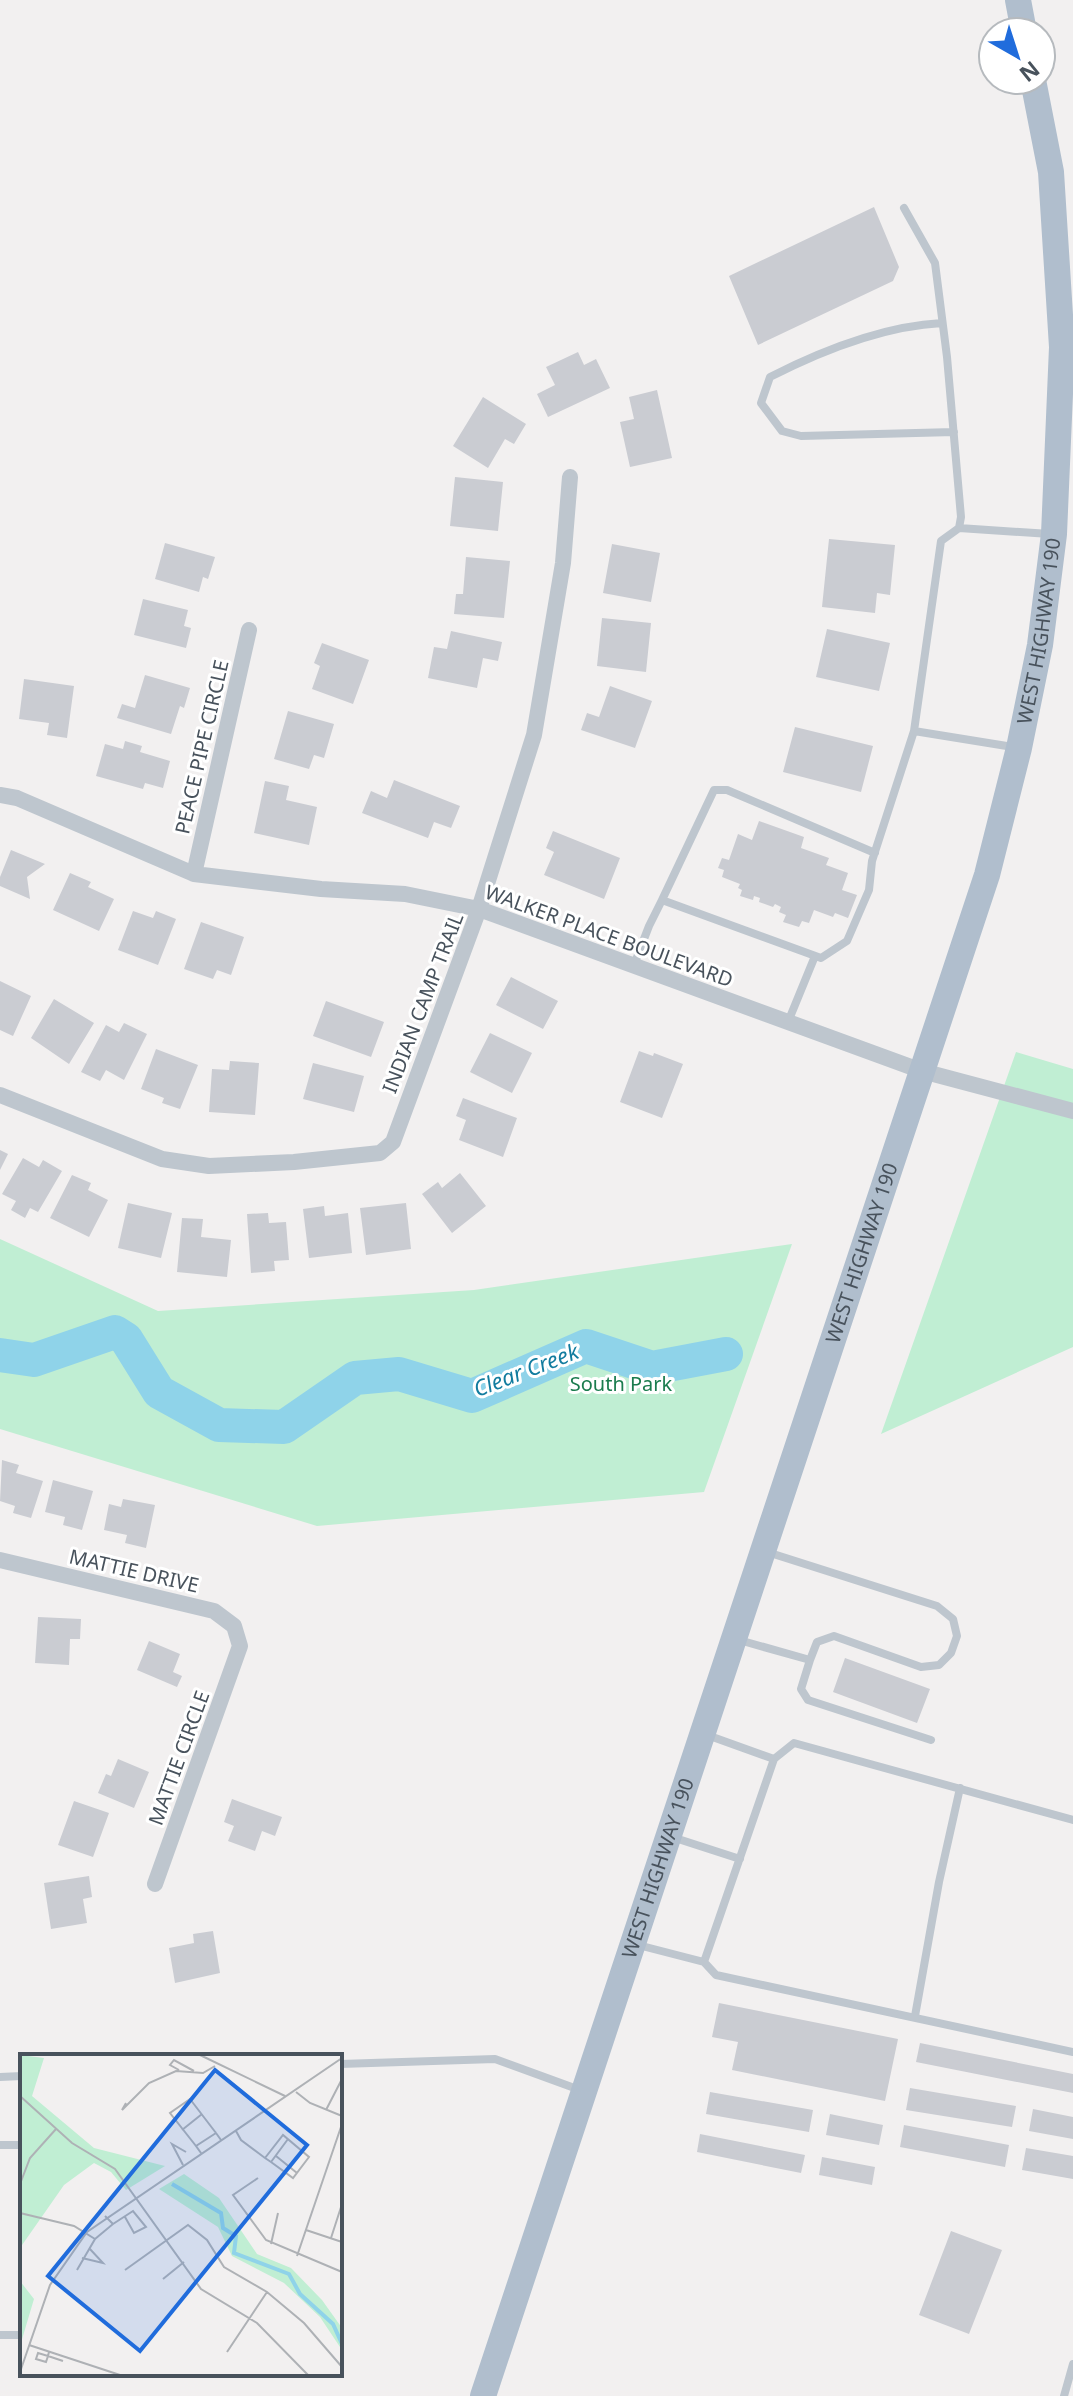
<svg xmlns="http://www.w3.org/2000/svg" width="1073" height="2396" font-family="'Noto Sans',sans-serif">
<rect width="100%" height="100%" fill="#f2f0f0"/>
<path fill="#c0eed3" d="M1016,1052L1073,1069V1347L881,1434Z
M0,1239L158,1311L474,1290L792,1244L704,1492L317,1526L0,1429Z"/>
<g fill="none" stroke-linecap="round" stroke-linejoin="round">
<path stroke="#8fd3e9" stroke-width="34" d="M0,1355L34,1360L115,1332L126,1339L159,1392L219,1425L284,1427L355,1378L399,1374L472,1396L586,1346L652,1368L726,1354"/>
</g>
<path fill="#caccd2" d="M874,207L899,267L893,281L758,345L729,276Z
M578,352L584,365L596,359L610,388L548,417L537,394L555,385L546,367Z
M657,390L672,458L630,467L620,422L634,419L629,397Z
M483,397L526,424L514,444L505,439L488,468L453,446Z
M455,477L503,482L498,531L450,526Z
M829,539L895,545L890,595L877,593L875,613L822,607Z
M165,543L215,557L208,579L203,577L199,592L155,579Z
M612,544L660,553L651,602L603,593Z
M466,557L510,561L504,618L454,614L456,594H463Z
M143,599L188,610L184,626L191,628L186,648L134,635Z
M602,618L651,623L646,672L597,666Z
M827,629L890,643L879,691L816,677Z
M451,631L502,642L498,661L483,658L477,688L428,678L434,647L447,649Z
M322,643L369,660L353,704L312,689L320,666L314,663Z
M145,675L190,688L184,708L180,706L171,734L117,718L122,704L135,708Z
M24,679L74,686L67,738L47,735L49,723L19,719Z
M610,686L652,701L635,748L581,730L587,713L599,717Z
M288,711L334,724L324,758L314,755L309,769L274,759Z
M795,727L873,746L861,792L783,772Z
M125,741L142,746L140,752L170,761L163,788L145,783L143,789L96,776L105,744L123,749Z
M394,780L460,806L451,828L434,822L428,838L362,813L371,791L387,798Z
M265,781L289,786L286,800L317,807L309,845L254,833Z
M759,821L804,837L801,848L829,858L826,865L848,873L842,890L857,895L848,918L835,913L833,917L814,910L809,923L802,921L799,927L783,922L786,915L779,912L781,907L775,904L773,907L759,902L760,898L754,896L753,900L740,896L742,890L738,888L740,884L722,877L724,870L718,868L722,858L729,860L738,834L752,840Z
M553,831L620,858L604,899L544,875L554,852L546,848Z
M11,850L45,864L27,877L30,899L0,886V877Z
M70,873L91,882L88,887L114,899L99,931L53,910Z
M133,911L153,918L156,911L176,919L158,965L118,950Z
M201,922L244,937L231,975L217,970L213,979L184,969Z
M511,977L558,1001L543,1029L496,1005Z
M0,981L31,996L13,1036L0,1030Z
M54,999L94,1023L69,1064L31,1038Z
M326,1001L384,1022L371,1057L313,1036Z
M124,1023L147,1034L124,1080L106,1070L100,1081L81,1072L106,1025L119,1032Z
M490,1033L532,1053L512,1093L470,1072Z
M156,1049L198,1065L180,1109L162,1103L164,1098L141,1089Z
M639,1051L653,1056L654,1053L683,1064L662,1118L620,1102Z
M230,1061L259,1063L255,1115L209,1112L212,1069L229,1070Z
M313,1063L364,1076L354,1112L303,1099Z
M463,1098L517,1118L503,1157L459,1140L466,1120L456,1116Z
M0,1150L8,1154L0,1170Z
M23,1158L39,1167L43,1160L62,1171L38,1212L30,1208L25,1218L11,1210L16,1201L2,1194Z
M460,1173L486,1206L452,1233L422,1194L438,1182L442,1188Z
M72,1175L91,1183L88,1190L108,1200L89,1237L50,1218Z
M128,1203L172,1213L161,1258L118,1248Z
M406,1203L411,1249L366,1255L360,1208Z
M324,1206L325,1216L348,1213L352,1253L309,1258L303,1209Z
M268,1213L269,1223L286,1222L289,1260L274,1261L275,1271L251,1273L247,1214Z
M182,1218L203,1219L201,1237L231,1240L227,1277L177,1272Z
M2,1460L19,1465L16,1473L43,1481L31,1518L13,1513L15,1506L0,1501Z
M53,1480L93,1491L82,1530L63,1525L65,1517L45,1512Z
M123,1499L155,1505L146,1548L125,1543L127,1535L104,1530L109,1504L121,1507Z
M38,1617L81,1619L80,1639H70L69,1665L35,1663Z
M149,1641L180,1654L173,1672L182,1676L177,1687L137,1670Z
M845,1658L930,1689L917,1723L833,1692Z
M118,1759L149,1772L134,1808L98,1793L106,1774L111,1776Z
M232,1799L282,1817L275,1836L262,1831L255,1851L228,1841L234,1826L224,1822Z
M74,1801L109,1813L93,1857L58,1845Z
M89,1876L92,1897L83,1899L87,1923L51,1929L44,1883Z
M213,1931L220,1973L175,1983L169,1948L194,1943L193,1934Z
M719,2003L898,2039L885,2101L732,2070L738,2042L712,2037Z
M920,2043L1073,2074V2093L916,2062Z
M910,2088L1016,2106L1012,2127L906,2110Z
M710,2092L813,2110L809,2132L706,2114Z
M1033,2109L1073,2117V2139L1029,2131Z
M830,2114L883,2125L879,2145L826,2135Z
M904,2125L1009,2145L1005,2167L900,2147Z
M700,2134L805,2155L801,2173L697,2152Z
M1026,2148L1073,2156V2179L1022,2170Z
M822,2157L875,2167L872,2185L819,2175Z
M951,2231L1002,2250L969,2334L919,2315Z"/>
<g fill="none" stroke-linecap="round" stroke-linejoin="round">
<path stroke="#bec6ce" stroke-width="8" d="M904,208L935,263L947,357L961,517L959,528L1050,534
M942,323C883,326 823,350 770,377L761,403L782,431L801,436L954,432
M959,528L941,541L914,731L1013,747
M875,853L727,790H714L662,900L821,958L847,941L869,890L872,861L914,731
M634,965L649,926L662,900
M788,1022L815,956
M767,1552L937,1606L953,1619L957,1636L951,1653L939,1665L921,1667L834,1636L817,1642L810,1660
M739,1640L810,1660L801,1689L808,1700L931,1740
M774,1759L794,1743L1073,1820
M672,1837L740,1859
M638,1945L704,1962L774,1759L707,1735
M704,1962L716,1975L1073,2052
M915,2016L939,1882L960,1788
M340,2064L495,2059L580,2090
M0,2077L22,2076
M0,2145H22
M0,2335H22
M1064,2396L1073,2364"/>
<path stroke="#bec6ce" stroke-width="16" d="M0,795L17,798L194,874L321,889L405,894L479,909L922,1071L1073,1111
M194,874L249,630
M0,1095L162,1159L209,1166L294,1162L380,1153L393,1142L479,909L534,735L563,563L570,477
M0,1560L214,1611L234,1626L240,1646L155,1884"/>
<g stroke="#b0becd" stroke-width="26">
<path d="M1018,0L1024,32"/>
<path id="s1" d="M483,2396L987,875L1019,748L1040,645L1054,534L1062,347L1051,172L1033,80"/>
</g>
</g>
<g text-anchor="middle" stroke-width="6" stroke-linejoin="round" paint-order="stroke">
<g font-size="20" fill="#48525c" stroke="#fff">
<text dy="7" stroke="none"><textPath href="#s1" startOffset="1852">WEST HIGHWAY 190</textPath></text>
<text transform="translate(202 747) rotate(-77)" y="7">PEACE PIPE CIRCLE</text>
<text transform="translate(609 936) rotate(20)" y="7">WALKER PLACE BOULEVARD</text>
<text transform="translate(423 1003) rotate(-69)" y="7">INDIAN CAMP TRAIL</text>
<text dy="7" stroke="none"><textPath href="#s1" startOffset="1204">WEST HIGHWAY 190</textPath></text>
<text transform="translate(134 1571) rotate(13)" y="7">MATTIE DRIVE</text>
<text transform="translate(179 1758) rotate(-70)" y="7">MATTIE CIRCLE</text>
<text dy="7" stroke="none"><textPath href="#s1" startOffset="556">WEST HIGHWAY 190</textPath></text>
</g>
<g font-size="20" fill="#1b7c4e" stroke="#fff">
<text x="621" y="1391">South Park</text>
</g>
<g font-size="22" font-style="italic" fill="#127c9f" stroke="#fff">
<text transform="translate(526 1370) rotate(-21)" y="8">Clear Creek</text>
</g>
</g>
<g transform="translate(20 2054)">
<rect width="322" height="322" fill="#f2f0f0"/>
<path d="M0,1L24,4L12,42L74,94L145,112L106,136L91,118L74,109L44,131L0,194ZM164,120L199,144L237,200L271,214L302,246L322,274V296L300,263L264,229L212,202L198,173L139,135ZM0,227L14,245L0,292Z" fill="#c0eed3"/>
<path fill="none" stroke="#8fd3e9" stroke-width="4" d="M152,130L201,159L203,174L216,182L214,199L269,220L280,240L313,270L322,290"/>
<path fill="none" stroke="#aeb1b5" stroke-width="2" d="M180,1L265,42M159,16L150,11L154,6L174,17M276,38L290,49L322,62M0,42L52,89L95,115L181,235L237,269L288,321M106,49L102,56L129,29L156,17L183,19L195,12M306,56L322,25M162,76L182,60M216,77L221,86L245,104L251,108L273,124L289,103L263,81L245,104M176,92L150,59L170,45L196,79M181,99L176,92L196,79L201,86M256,102L277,119M251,108L268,85M163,111L152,90L166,98M238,124L213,141L246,186L322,218M0,130L10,104L36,75M0,159L54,172L75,185L57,216M93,170L113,157L126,173L114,179L105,163M286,176L322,188M311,184L322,150M75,185L93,170L85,162M251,190L258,159M277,202L322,70M62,204L83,209L69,194M105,216L168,171L187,186L204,213L247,238L284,269L322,313M143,225L164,208M9,291L100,321M29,298L28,302L26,308L16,305L18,299L28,302L43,307M207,298L247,238M0,318L30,231L67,178L322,4"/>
<path fill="#206cdc" fill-opacity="0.15" stroke="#206cdc" stroke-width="4" d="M195,16L287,91L120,297L28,222Z"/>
<rect width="322" height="322" fill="none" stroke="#48525c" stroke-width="4"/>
</g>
<g transform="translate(1017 56) rotate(141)"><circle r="38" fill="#ffffff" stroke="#b6babe" stroke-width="2"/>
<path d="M0-6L14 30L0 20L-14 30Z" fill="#206cdc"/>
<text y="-12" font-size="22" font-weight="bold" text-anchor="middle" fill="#48525c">N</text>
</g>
</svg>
